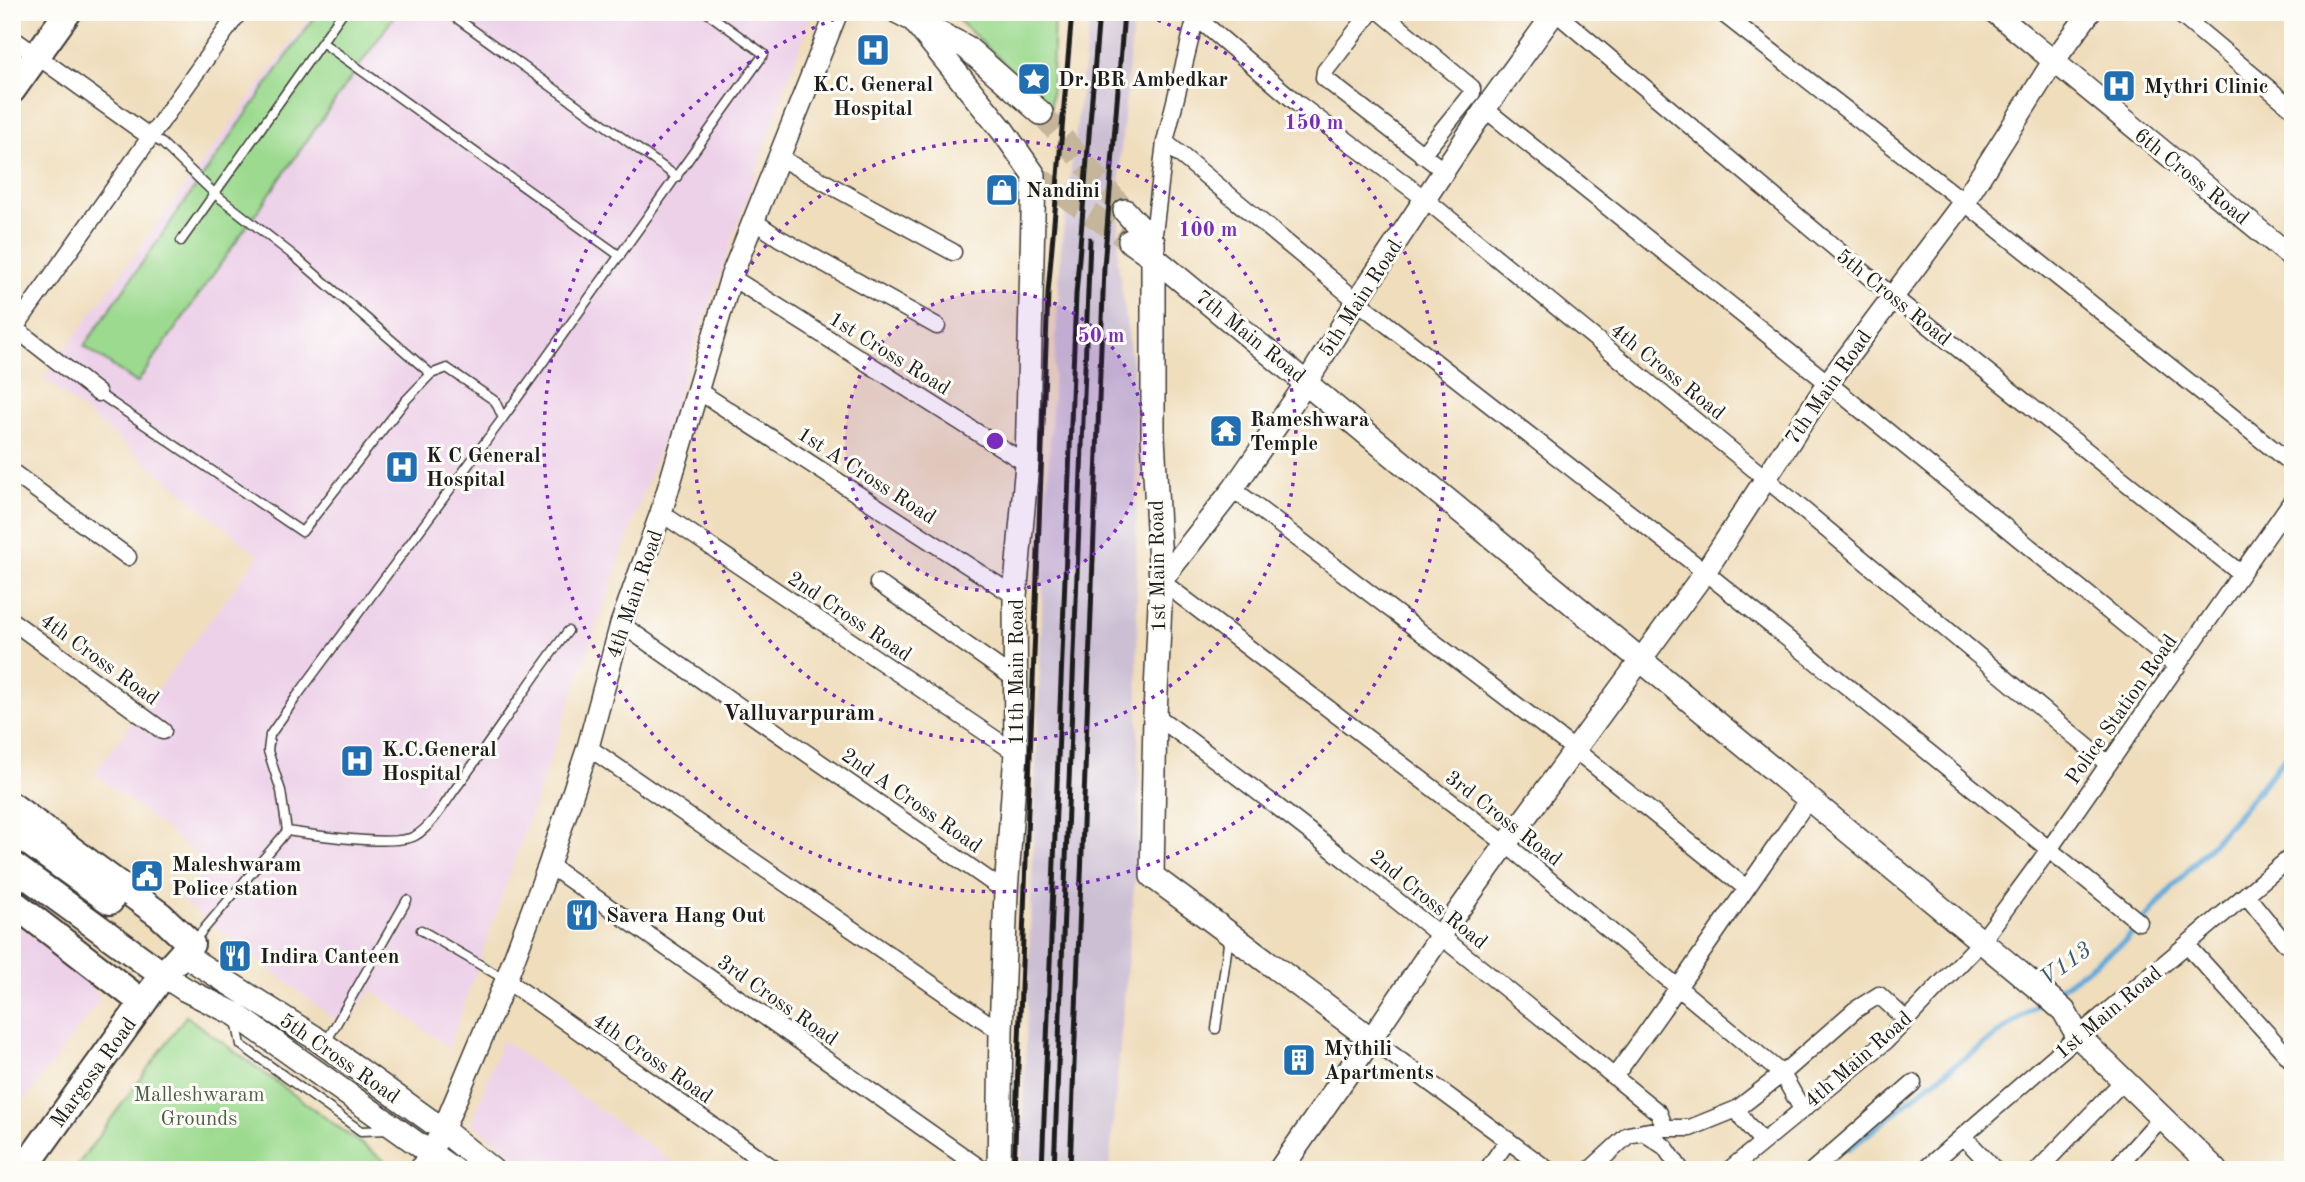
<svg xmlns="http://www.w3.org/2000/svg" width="2305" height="1182" font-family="'Old Standard TT',serif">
<rect width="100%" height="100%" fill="#fdfcf7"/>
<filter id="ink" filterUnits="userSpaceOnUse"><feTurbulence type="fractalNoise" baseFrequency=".0143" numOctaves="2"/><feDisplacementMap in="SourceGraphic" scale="14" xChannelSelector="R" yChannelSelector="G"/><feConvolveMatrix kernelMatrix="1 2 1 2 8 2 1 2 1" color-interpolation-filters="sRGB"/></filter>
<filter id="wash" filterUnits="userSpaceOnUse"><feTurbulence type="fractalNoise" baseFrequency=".00686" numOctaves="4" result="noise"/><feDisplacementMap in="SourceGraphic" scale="28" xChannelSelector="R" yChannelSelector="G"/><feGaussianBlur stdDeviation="1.57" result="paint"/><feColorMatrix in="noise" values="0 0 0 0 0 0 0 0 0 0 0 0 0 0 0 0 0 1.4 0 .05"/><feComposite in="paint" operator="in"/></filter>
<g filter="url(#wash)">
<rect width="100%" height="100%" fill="#efddbb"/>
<path fill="#edd1e9" d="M313,12H802L810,18L449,1048L372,990L344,1027L180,899L208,863L94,773L259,556L44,378Z
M12,920L89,982L100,1000L12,1117Z
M502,1040L684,1170H534L472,1123Z"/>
<path fill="#ccbfd4" d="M1091,12H1134L1120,159L1118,263L1135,384L1139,832L1109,1170H1021L1045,530L1061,249Z"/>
<path fill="#9cda8f" stroke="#5c7b56" stroke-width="2" d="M318,12H397L137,383L84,346Z
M953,12H1054L1051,107L952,14Z
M186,1016L397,1170H74Z"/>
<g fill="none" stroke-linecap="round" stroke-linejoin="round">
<path stroke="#62aad9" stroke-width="6" d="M2052,994L2125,941L2236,817L2293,748
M1849,1149L1932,1082L2043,1001"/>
</g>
</g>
<g filter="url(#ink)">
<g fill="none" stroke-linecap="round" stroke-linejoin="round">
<path stroke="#c5b69b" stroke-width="23" stroke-dasharray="23 11" stroke-linecap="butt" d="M1041,113L1125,211
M1034,175L1130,241"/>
<defs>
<path id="service" d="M448,12L677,177
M323,43L620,256
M150,137L162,143L215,194L294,256L431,374
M181,241L343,12
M98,393L302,532L406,400L431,374L447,368L495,401L503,418L297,696L270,735L268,751L281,791L287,831
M503,418L764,54L706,12
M421,930L506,980
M193,942L287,831C313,835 394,847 415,836C432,826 445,803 456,788C495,736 529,682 568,631
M236,1020L241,1045L361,1131L389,1130
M1216,1029L1229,937
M326,1042L407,900"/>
<path id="minor" d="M1371,12L1325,71L1324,78L1444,171
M1381,12L1472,88V93L1422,155
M1555,12L1892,296L2240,573
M1721,12L1964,202L2293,465
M2177,12L2293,109
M1196,17L1297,103L1425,199L1765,478L2108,764
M12,38L150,137
M1485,109L1828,383L2177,667
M1165,142L1357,301L1705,572L2139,922
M780,158L953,252
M754,221L779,238L937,326
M1153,242L1165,142L1197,12
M731,277L1027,464
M12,326L98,393
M12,332L239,12
M697,390L1015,596
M12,472L128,557
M1233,489L1574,749L1746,888
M661,513L1016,753
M1161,581L1506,844L1782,1074L1802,1109
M878,583L1015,679
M12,621L163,731
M621,624L1006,892
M1155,715C1328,841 1492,978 1659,1113L1665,1128
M588,747L1001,1032
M549,865L983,1170
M2246,895L2285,943
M2187,945L2293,1062
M506,980L776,1170
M1371,1039L1548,1170
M1614,1077C1681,986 1743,892 1809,799
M1737,1109L1745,1122L1763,1142
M1643,1132L1665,1147L1681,1170
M1963,1136L1995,1170
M1487,1170L1508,1140
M1590,1170L1628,1135L1665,1128H1690L1737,1109L1782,1074L1855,1010L1879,995L1905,1019
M1729,1170L1886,1041L1981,942L2050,848L2293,499
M1813,1170L1913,1083
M1924,1170L2078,1036L2293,855
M2038,1170L2124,1080
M2114,1170L2162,1117"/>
<path id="tertiary" d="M1994,12L2293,258
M1161,581L1233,489L1307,382L1357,301L1485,109L1555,12
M1371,1039L1441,935L1506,844L1705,572L1828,383L1964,202L2053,62L2090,12
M420,1170L443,1130L506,980L549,865L588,747L621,624L661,513L731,277L837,12"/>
<path id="secondary" d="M898,12L966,47L1041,113
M916,23L1003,131L1034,175L1027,464L1015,596L1016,753L1006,892L1001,1032L999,1170
M1125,211L1153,242V437L1161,581L1155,715L1152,876L1371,1039L1280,1170
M1130,241L1152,256L2045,994L2064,1011L2078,1036L2216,1170
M183,954L314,1037L443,1130L492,1170
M163,975L186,990L235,1014L454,1170"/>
<path id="primary" d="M12,90L68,12
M12,806L160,915L191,944L163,975L23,1170
M12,830L110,901
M12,865L163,975
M12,902L143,1003"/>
</defs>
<use href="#service" stroke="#3c3934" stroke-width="11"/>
<use href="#minor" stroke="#3c3934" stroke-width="19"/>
<use href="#tertiary" stroke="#3c3934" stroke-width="24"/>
<use href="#secondary" stroke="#3c3934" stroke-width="26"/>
<use href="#primary" stroke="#3c3934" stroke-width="30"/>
<use href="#service" stroke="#fff" stroke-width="8"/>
<use href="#minor" stroke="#fff" stroke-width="16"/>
<use href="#tertiary" stroke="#fff" stroke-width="21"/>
<use href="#secondary" stroke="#fff" stroke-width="23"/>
<use href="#primary" stroke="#fff" stroke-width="26"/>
<path stroke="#1c1c1c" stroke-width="5" d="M1014,1170L1048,293L1072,12
M1042,1170L1076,295L1099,12
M1054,1170L1090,239
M1070,1170L1104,267L1124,12"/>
</g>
</g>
<circle cx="995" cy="441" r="150" fill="#7b2cbf" fill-opacity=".12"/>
<g fill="none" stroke="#7b2cbf" stroke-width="3.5" stroke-dasharray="3.5 7">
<circle cx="995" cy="441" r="150"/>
<circle cx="995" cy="441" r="301"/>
<path d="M1138 13A451 451 0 1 1 852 13"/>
</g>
<defs>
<symbol id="hospital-square" viewBox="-11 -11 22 22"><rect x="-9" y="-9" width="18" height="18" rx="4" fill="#1f6fb2" stroke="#fdfcf7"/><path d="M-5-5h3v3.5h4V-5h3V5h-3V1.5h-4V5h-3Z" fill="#fff"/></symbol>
<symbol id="sight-square" viewBox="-11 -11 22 22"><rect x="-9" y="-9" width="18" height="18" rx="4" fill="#1f6fb2" stroke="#fdfcf7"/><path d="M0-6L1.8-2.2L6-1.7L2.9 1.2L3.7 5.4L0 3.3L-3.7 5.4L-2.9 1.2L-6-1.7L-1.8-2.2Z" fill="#fff"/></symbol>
<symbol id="shop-square" viewBox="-11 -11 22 22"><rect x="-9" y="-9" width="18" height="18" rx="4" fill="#1f6fb2" stroke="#fdfcf7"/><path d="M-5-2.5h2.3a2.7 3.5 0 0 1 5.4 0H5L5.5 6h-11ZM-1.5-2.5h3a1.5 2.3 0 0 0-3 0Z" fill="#fff"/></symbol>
<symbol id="temple-square" viewBox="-11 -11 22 22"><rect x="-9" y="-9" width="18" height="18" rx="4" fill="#1f6fb2" stroke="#fdfcf7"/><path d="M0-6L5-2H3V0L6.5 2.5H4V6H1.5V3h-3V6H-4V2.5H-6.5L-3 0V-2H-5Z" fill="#fff"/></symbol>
<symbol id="civic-square" viewBox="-11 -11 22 22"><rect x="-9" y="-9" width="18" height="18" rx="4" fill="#1f6fb2" stroke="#fdfcf7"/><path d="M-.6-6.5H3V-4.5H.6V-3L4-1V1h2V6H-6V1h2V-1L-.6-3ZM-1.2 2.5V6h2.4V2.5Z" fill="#fff"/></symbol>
<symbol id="restaurant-square" viewBox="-11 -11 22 22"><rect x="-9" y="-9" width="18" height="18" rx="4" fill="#1f6fb2" stroke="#fdfcf7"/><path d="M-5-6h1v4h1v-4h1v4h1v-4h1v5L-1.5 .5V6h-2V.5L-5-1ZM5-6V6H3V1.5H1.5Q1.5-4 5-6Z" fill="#fff"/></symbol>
<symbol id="building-square" viewBox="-11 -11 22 22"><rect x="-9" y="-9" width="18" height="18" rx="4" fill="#1f6fb2" stroke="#fdfcf7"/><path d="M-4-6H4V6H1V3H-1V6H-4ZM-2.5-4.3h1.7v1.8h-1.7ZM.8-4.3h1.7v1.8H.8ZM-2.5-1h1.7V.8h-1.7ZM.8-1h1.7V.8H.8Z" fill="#fff"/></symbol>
</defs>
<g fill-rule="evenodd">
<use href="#hospital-square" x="854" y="31" width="38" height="38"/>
<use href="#sight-square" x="1015" y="60" width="38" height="38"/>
<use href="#hospital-square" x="2100" y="67" width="38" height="38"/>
<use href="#shop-square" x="983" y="171" width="38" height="38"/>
<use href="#temple-square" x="1207" y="412" width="38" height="38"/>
<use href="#hospital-square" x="383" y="448" width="38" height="38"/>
<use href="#hospital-square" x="338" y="742" width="38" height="38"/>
<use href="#civic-square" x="128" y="857" width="38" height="38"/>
<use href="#restaurant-square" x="563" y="896" width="38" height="38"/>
<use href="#restaurant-square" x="216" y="937" width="38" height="38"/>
<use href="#building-square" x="1280" y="1041" width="38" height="38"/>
</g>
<g text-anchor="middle" stroke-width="6" stroke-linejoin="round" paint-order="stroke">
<g font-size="21" font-weight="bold" fill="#1c1c1c" stroke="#fdfcf7" text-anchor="start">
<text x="1058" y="86">Dr. BR Ambedkar</text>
<text x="873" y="91" text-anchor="middle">K.C. General<tspan x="873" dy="24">Hospital</tspan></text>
<text x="2144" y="93">Mythri Clinic</text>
<text x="1026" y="197">Nandini</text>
<text x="1250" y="426">Rameshwara<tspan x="1250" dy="24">Temple</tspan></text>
<text x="426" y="462">K C General<tspan x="426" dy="24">Hospital</tspan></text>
<text x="382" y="756">K.C.General<tspan x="382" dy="24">Hospital</tspan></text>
<text x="172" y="871">Maleshwaram<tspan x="172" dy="24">Police station</tspan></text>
<text x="606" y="922">Savera Hang Out</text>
<text x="260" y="963">Indira Canteen</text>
<text x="1324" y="1055">Mythili<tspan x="1324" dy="24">Apartments</tspan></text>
</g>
<g font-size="21" fill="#1c1c1c" stroke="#fdfcf7">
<text transform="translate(2192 176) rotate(39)" y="7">6th Cross Road</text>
<text transform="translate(1894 297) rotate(39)" y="7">5th Cross Road</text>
<text transform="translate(1360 298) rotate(-57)" y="7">5th Main Road</text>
<text transform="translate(1251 336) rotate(39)" y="7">7th Main Road</text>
<text transform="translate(890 353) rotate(32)" y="7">1st Cross Road</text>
<text transform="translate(1668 371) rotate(39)" y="7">4th Cross Road</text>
<text transform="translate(1828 387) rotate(-55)" y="7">7th Main Road</text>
<text transform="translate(867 475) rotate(33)" y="7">1st A Cross Road</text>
<text transform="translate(1157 566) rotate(-91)" y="7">1st Main Road</text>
<text transform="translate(634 594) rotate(-71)" y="7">4th Main Road</text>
<text transform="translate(850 616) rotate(34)" y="7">2nd Cross Road</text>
<text transform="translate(100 659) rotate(36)" y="7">4th Cross Road</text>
<text transform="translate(1016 672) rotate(-90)" y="7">11th Main Road</text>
<text transform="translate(2121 709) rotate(-55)" y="7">Police Station Road</text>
<text transform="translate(912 800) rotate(35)" y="7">2nd A Cross Road</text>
<text transform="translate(1504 818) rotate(38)" y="7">3rd Cross Road</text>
<text transform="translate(1429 899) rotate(39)" y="7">2nd Cross Road</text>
<text transform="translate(778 1000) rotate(35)" y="7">3rd Cross Road</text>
<text transform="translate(2108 1012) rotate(-40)" y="7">1st Main Road</text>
<text transform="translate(340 1058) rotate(35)" y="7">5th Cross Road</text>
<text transform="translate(653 1058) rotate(35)" y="7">4th Cross Road</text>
<text transform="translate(1858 1059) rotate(-41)" y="7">4th Main Road</text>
<text transform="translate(93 1072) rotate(-54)" y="7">Margosa Road</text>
</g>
<g font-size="21" fill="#495e44" stroke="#fdfcf7">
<text x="199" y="1101">Malleshwaram<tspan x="199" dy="24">Grounds</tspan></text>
</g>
<g font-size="23" font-weight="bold" fill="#1c1c1c" stroke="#fdfcf7">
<text x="799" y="720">Valluvarpuram</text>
</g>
<g font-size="23" font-style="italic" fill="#3c5c71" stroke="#fdfcf7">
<text transform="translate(2065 963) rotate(-36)" y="8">V113</text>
</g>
</g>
<circle cx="995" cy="441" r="10" fill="#7b2cbf" stroke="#fdfcf7" stroke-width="3.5"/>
<g font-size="21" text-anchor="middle" font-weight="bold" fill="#7b2cbf" stroke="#fdfcf7" stroke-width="6" stroke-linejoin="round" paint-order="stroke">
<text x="1314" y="129">150 m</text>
<text x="1208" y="236">100 m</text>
<text x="1101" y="342">50 m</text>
</g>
<rect width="2305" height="1182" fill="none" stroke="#fdfcf7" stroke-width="42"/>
</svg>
